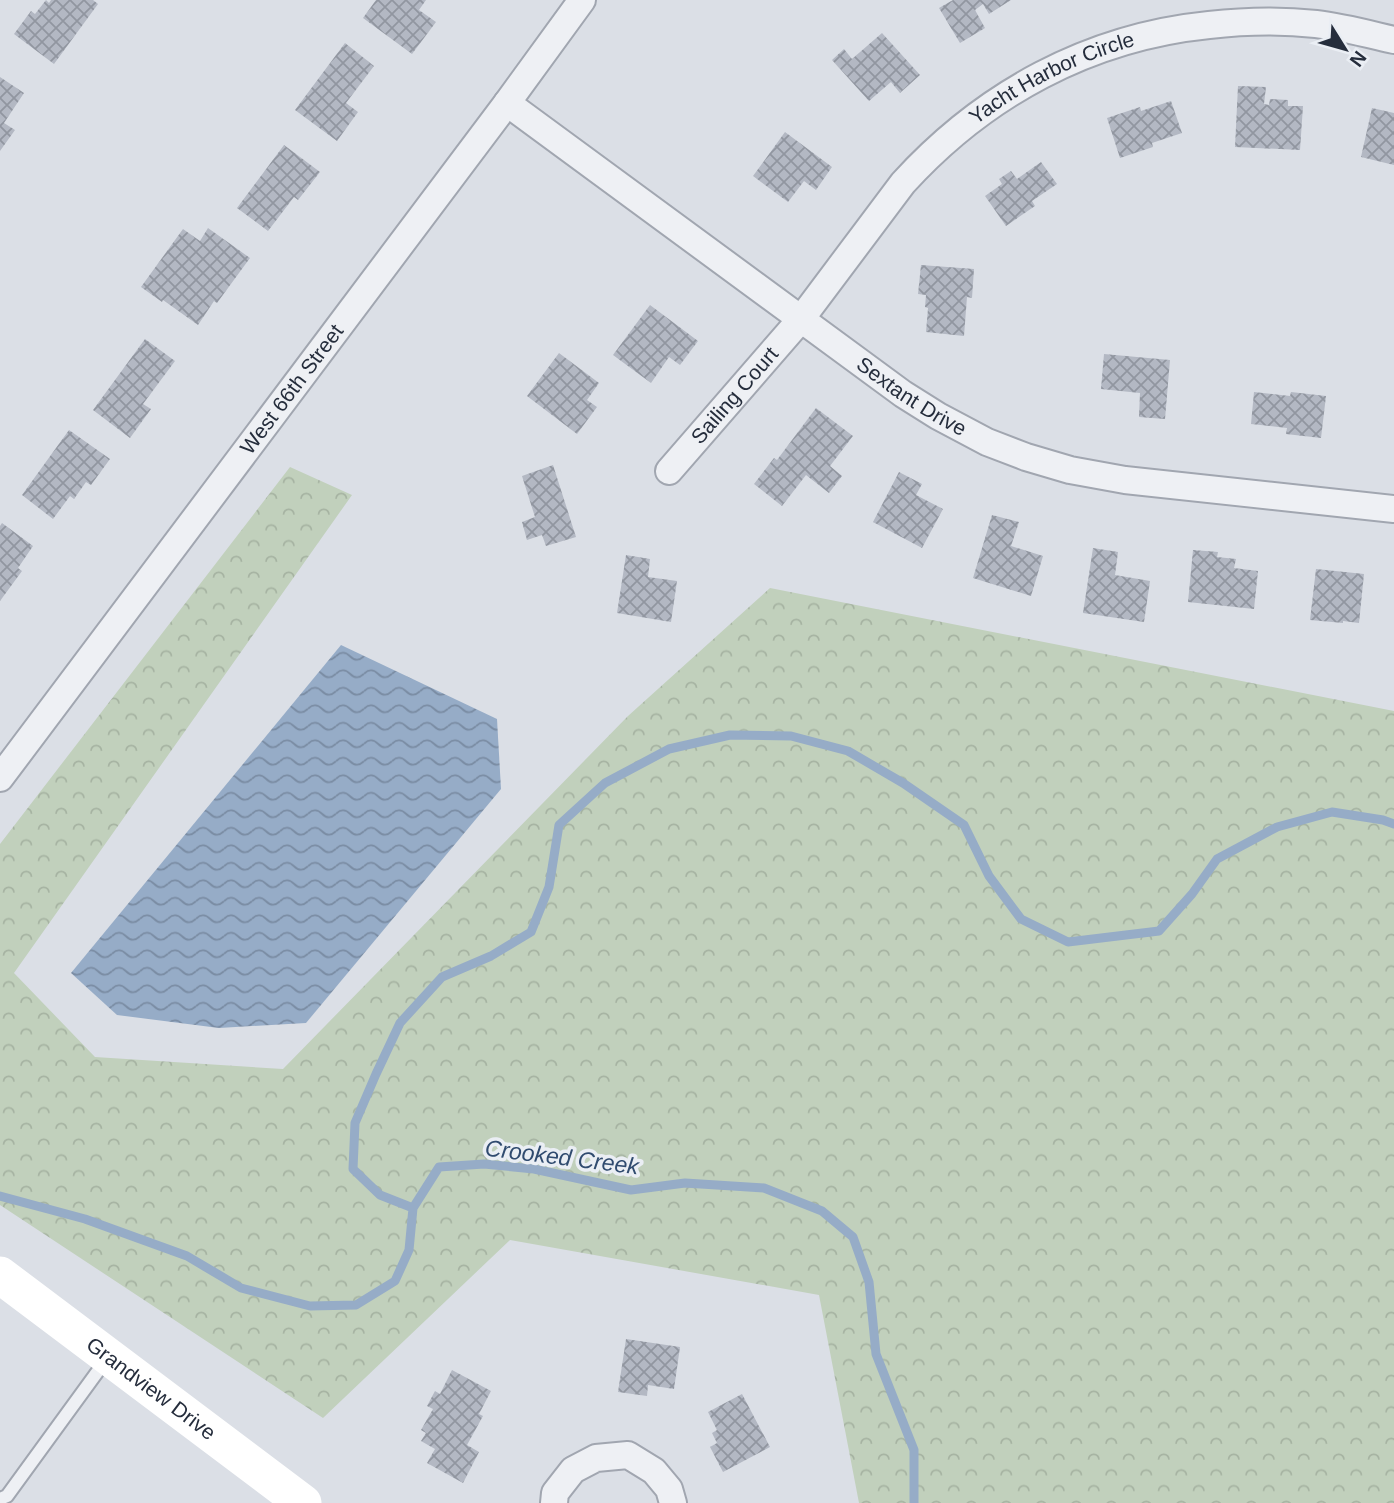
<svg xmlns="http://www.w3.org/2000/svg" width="1394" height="1503" font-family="Helvetica,sans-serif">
<defs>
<pattern id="forest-crowns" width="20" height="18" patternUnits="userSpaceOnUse" patternTransform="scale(1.75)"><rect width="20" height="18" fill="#c1d0bc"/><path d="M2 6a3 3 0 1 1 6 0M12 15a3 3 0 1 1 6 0" fill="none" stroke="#a6b3a2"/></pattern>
<pattern id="water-waves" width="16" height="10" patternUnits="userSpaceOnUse" patternTransform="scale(1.75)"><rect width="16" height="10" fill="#96acc7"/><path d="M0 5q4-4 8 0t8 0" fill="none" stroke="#7a8ca3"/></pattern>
<pattern id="building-cross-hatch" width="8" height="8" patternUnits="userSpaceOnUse" patternTransform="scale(1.75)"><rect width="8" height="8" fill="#b3b8c3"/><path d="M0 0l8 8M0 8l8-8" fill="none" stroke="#9196a0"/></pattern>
</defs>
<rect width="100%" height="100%" fill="#dbdfe6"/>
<path fill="url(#forest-crowns)" d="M290,467L352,495L14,973L95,1057L283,1069L628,716L770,588L1394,711V1503H859L819,1295L510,1240L323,1418L0,1205V844Z"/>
<path fill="url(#water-waves)" d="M341,645L497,719L501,789L306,1023L219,1028L117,1015L71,973Z"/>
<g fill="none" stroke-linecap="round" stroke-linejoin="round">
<path stroke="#96acc7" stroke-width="9" d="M0,1196L85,1219L187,1256L241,1288L310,1306L356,1305L395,1281L409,1250L413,1208L439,1167L484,1164L534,1169L631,1190L685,1183L764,1188L822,1211L853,1237L869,1282L876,1354L914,1450V1503
M413,1208L380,1195L353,1169L355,1123L376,1074L400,1023L442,977L491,956L531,932L549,887L559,825L605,783L669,749L730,735L791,736L848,751L903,783L964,825L989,876L1021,919L1068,942L1159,931L1192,894L1217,859L1277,827L1332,812L1383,820L1394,824"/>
</g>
<path fill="url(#building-cross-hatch)" d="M46,0L49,3L51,0H93L98,4L54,64L14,34L31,11L35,14Z
M376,0H426L419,10L436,22L412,54L363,18Z
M953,0H1011L989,14L983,4L975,10L985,28L960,43L939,8Z
M882,33L920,75L900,93L891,82L869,101L832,60L844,49L852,59Z
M345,43L374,66L346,103L358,112L337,141L295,110Z
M0,77L24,93L4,123L15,130L0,151Z
M1238,86L1266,87L1264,104L1269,105L1270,99L1288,100V106H1303L1300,150L1235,147Z
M1171,101L1182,133L1152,143L1153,147L1120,158L1107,118L1140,107L1141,111Z
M1372,108L1394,113V165L1361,157Z
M785,132L832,167L816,190L804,181L788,202L753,176Z
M284,145L320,172L298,200L294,197L268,231L237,208Z
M1041,162L1057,184L1032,201L1035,206L1006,226L985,196L1002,184L999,179L1011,171L1017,179Z
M208,228L250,258L217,303L214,301L198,325L163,300L162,302L141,287L183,229L200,241Z
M921,265L974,269L972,298L967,297L964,336L926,332L928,308L925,307L926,295L918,294Z
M650,305L698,341L680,365L669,357L651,383L613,355Z
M145,339L175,361L143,404L151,409L130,438L93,410Z
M559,353L599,383L587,400L597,407L577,434L527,396Z
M1104,354L1170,360L1165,419L1139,417L1140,393L1101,389Z
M1254,392L1290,396L1291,392L1326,396L1321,438L1286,434L1287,428L1251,424Z
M816,408L853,436L830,466L842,476L829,493L806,475L782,506L754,484L774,458L777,460Z
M69,430L110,459L91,485L86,482L74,499L70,496L53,519L22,495Z
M553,465L576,537L546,546L542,535L527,540L522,522L535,517L522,476Z
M899,472L922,484L916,495L943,509L922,548L873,522Z
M992,515L1019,522L1011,546L1043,556L1031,596L973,578Z
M2,523L33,546L18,568L22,571L0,601V526Z
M1093,548L1118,552L1115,575L1150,581L1144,622L1083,613Z
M1193,550L1218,552L1217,557L1236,559L1234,568L1258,571L1254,609L1188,602Z
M626,555L650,559L648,577L677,581L671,622L617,613Z
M1316,569L1364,574L1359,623L1343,621V623L1310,620Z
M626,1339L680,1347L674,1389L648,1385L647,1396L618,1392Z
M452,1370L491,1391L479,1414L483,1416L467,1445L479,1452L463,1483L427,1463L435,1449L421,1441L426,1433L421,1430L433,1409L427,1406L435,1391L440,1394Z
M742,1394L770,1447L723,1472L710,1447L717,1443L712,1433L717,1430L708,1412Z"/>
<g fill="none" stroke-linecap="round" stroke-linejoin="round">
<defs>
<path id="service" d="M0,1499L7,1496L106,1360"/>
<g id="minor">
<path id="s1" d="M507,103L903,394L938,416L987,442L1026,457L1070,470L1125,480L1394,509"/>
<path id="s2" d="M669,471L801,319L903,183C984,94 1089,37 1209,25C1244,21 1280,20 1316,24C1342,27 1368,34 1394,40"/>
<path id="s3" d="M0,778L507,103L582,0"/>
<path d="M554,1503L555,1493L573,1470L596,1458L628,1455L654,1471L669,1489L673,1503"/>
</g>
</defs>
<use href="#service" stroke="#a1a6b0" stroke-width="16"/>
<use href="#minor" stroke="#a1a6b0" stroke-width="30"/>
<use href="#service" stroke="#eef0f4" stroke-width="12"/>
<use href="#minor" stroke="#eef0f4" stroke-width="26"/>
<path stroke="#fff" stroke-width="37" id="s4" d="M0,1275L303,1503"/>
</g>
<g text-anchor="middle" stroke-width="7" stroke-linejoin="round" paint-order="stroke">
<g font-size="21" fill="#252d3c" stroke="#eaeef4">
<text dy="7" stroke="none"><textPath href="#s2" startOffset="556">Yacht Harbor Circle</textPath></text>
<text dy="7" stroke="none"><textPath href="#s3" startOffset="486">West 66th Street</textPath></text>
<text dy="7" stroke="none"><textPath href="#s2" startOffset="100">Sailing Court</textPath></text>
<text dy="7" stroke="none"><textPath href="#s1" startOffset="500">Sextant Drive</textPath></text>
<text dy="7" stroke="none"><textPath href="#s4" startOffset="189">Grandview Drive</textPath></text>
</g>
<g font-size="23" font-style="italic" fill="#304b6f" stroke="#eaeef4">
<text transform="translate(562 1157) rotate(7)" y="8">Crooked Creek</text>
</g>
</g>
<g transform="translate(1345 49) rotate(127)" stroke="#eaeef4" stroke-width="5" paint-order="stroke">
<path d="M0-5L12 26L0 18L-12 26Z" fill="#252d3c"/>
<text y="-10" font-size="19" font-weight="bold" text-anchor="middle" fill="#252d3c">N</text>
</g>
</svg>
